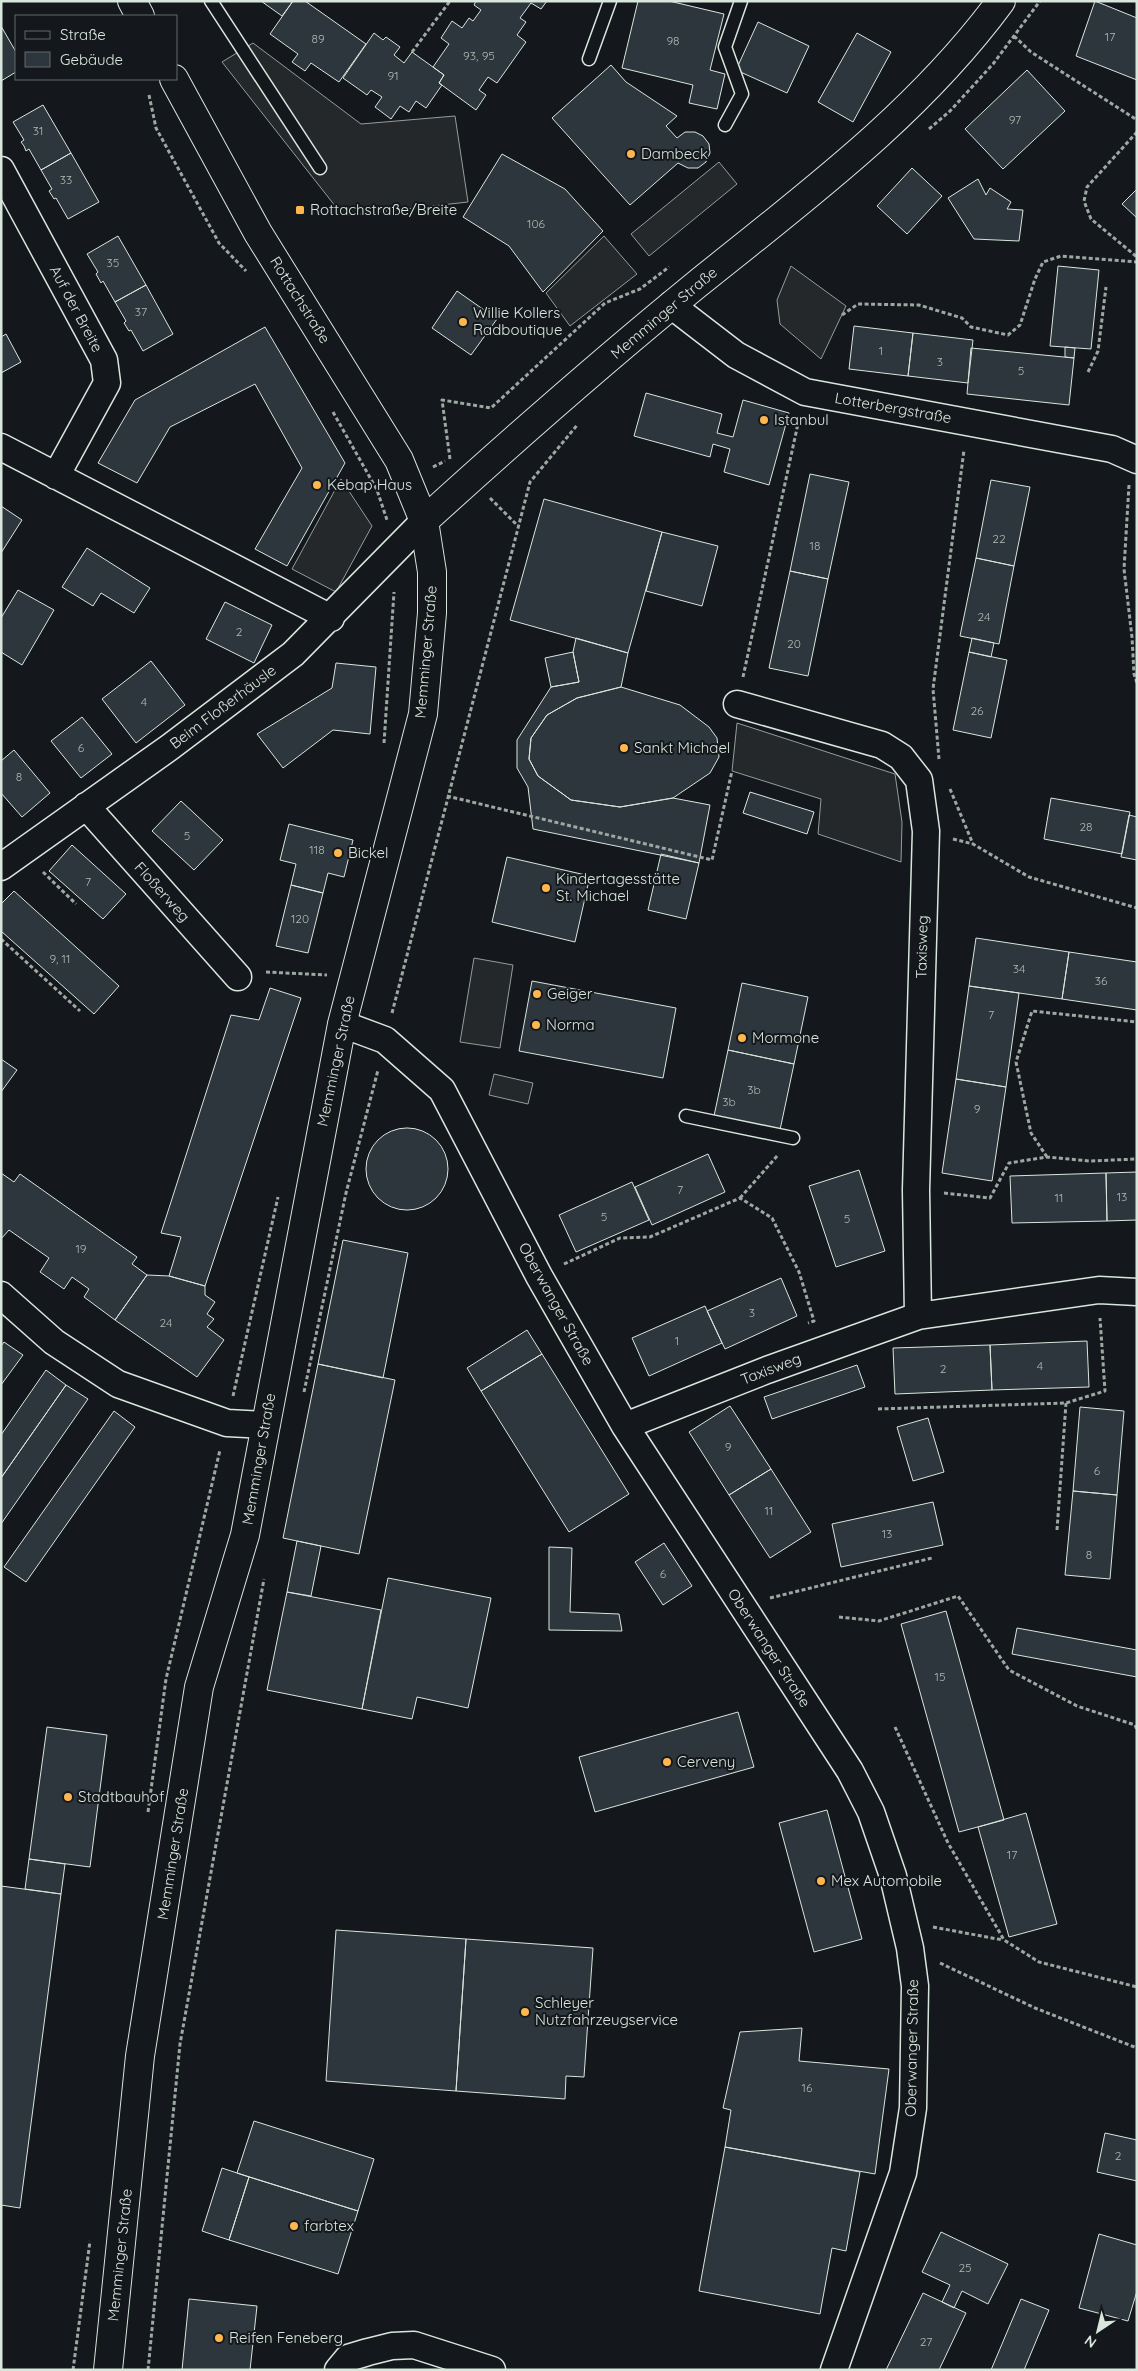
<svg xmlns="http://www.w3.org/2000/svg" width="1138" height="2371" font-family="Quicksand,sans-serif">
<rect width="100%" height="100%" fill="#14181c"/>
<path fill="#24282b" stroke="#939e99" d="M253,43L361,124L455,116L468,202L343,216L222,62Z
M719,162L737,184L649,256L631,234Z
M604,236L637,274L570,326L546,293Z
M791,266L846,306L821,359L780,324L777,300Z
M341,479L372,526L336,592L292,569Z
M737,723L895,774L902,822L901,862L818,834L821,799L732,771Z
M474,958L513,965L500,1048L460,1042Z
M494,1074L533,1083L528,1104L489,1095Z"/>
<path fill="#2c363c" stroke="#d8e6dc" d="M261,1H293L282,16Z
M293,1H305L366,44L339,82L311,63L305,71L292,62L298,54L270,34Z
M476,1H547L541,9L531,3L520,18L526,22L517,35L526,42L497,83L488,77L479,90L486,95L476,110L439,83L444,75L433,67L449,44L441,38L452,21L462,28L469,18L473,21L481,10L474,5Z
M638,1H669L724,14L710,70L725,74L717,109L689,103L693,85L622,68Z
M1095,1L1137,18V80L1076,56Z
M758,22L809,46L787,93L736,70Z
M1,26L16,52V72L1,81Z
M374,33L383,40L386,37L400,47L394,55L404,63L412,52L444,75L439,83L442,85L426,108L416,101L409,112L400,106L391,119L375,107L382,97L371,90L367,95L343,78Z
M857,33L891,52L853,122L818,102Z
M611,65L626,82L677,116L666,126L677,138L685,132H695L703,136L709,144L710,153L706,162L698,168H688L678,163L630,205L552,118Z
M1027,70L1065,111L1003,169L965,129Z
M43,105L71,153L41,170L29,149L26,151L24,146L21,142L24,140L13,122Z
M71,153L99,202L68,219L56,198L54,199L49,191L52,189L41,170Z
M502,154L565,189L603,231L543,292L509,246L463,217Z
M912,168L942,196L907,234L877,206Z
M978,179L986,195L990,188L1011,202L1007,209L1023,210L1019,241L974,239L948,198Z
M1137,189V218L1122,204Z
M118,236L146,285L115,302L103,281L101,283L96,274L98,272L87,254Z
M1058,266L1099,270L1091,349L1050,346Z
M146,285L173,334L143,351L131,330L129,331L124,323L126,321L115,302Z
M457,291L497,319L471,355L432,328Z
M854,326L913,333L908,376L849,369Z
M265,327L345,463L287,566L255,549L302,468L255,384L170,427L137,483L98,463L135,400Z
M913,333L973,340L968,383L908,376Z
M6,334L21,362L1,373V337Z
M1065,347L1075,348L1074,358L1065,357Z
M971,348L1074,358L1069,405L967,394Z
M646,393L722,414L717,433L733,437L743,400L789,413L769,485L724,472L730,449L713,444L710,457L634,436Z
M810,474L849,482L828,579L790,571Z
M991,480L1030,487L1014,566L976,558Z
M544,499L662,532L628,653L510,620Z
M1,506L22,520L1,553Z
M662,532L718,546L702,606L646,591Z
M87,548L150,588L134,613L101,593L93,606L62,587Z
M976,558L1014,566L999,644L960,636Z
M790,571L828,579L808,676L769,668Z
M18,590L54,610L22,665L1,652V618Z
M225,602L272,625L254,663L206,639Z
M576,638L628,653L621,687L577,698L547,715L531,738L529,759L538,776L571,800L620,807L673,798L710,805L699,863L533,829L528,787L517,768V740L551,687L579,682L573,652Z
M972,638L994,643L991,657L969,652Z
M573,652L579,682L551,687L545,658Z
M969,652L1007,660L991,738L953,730Z
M151,661L185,705L136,743L102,699Z
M336,663L376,667L370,734L333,730L283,768L257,734L332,688Z
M621,687L680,705L709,727L717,738L719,757L710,773L673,798L620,807L571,800L538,776L529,759L531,738L547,715L577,698Z
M82,717L112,754L81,778L51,741Z
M14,750L50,793L22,817L1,793V761Z
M750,792L814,812L807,834L743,813Z
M1051,798L1130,812L1122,854L1044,839Z
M181,801L223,840L194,870L152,831Z
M1129,815L1137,817V860L1121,857Z
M289,824L353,840L344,877L328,873L323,893L291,885L296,864L280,860Z
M72,845L126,894L103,919L49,871Z
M661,854L699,863L686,919L648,910Z
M507,857L590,876L575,942L492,922Z
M291,885L323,893L308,953L276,946Z
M14,891L119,986L94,1014L1,931V904Z
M976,938L1069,952L1062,999L969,986Z
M1069,952L1137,962V1010L1062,999Z
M532,981L676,1008L663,1078L519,1051Z
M742,983L808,997L794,1064L728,1050Z
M969,986L1019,993L1006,1087L956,1079Z
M270,988L301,998L205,1286L169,1276L181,1237L161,1233L231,1015L259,1020Z
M728,1050L794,1064L780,1130L714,1116Z
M1,1059L17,1070L1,1092Z
M956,1079L1006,1087L992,1181L942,1173Z
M366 1169a41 41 0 1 1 82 0a41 41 0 1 1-82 0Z
M708,1154L725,1192L652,1225L635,1187Z
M859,1170L885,1251L836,1267L809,1186Z
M1137,1172V1220L1107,1221L1106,1173Z
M1,1173L14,1182L20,1174L137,1257L132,1264L147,1275L115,1320L84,1297L89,1289L72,1277L64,1289L40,1272L49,1258L9,1230L1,1239Z
M1106,1173L1107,1221L1012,1223L1010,1176Z
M632,1182L649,1220L576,1252L559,1215Z
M343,1240L408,1253L383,1378L318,1364Z
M147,1275L169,1276L205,1286V1295L215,1302L207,1314L214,1319L207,1327L224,1340L197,1377L115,1320Z
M781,1278L797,1316L725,1349L707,1311Z
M705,1306L722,1343L649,1376L632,1338Z
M527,1330L542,1354L481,1391L467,1368Z
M1087,1341L1089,1387L992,1390L990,1345Z
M4,1342L23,1355L1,1385V1346Z
M990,1345L992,1390L895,1394L893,1348Z
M542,1354L629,1494L569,1532L481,1391Z
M318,1364L395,1380L359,1554L283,1538Z
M857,1365L865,1387L772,1419L764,1397Z
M46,1370L66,1385L1,1478V1435Z
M66,1385L88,1399L1,1524V1478Z
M730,1406L771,1469L729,1495L689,1432Z
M1080,1407L1124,1411L1117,1495L1073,1491Z
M114,1411L135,1427L26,1582L4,1567Z
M928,1418L944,1472L913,1481L897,1427Z
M771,1469L811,1532L770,1558L729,1495Z
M1073,1491L1117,1495L1110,1579L1065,1575Z
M933,1502L943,1545L841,1567L832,1524Z
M297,1541L321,1546L311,1596L287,1592Z
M664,1543L692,1586L663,1605L635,1562Z
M549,1547L572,1548L570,1612L619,1614L622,1631L549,1630Z
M388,1578L491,1598L468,1708L417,1697L412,1719L362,1709Z
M287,1592L381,1610L362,1709L267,1690Z
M946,1611L1004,1820L959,1832L901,1624Z
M1017,1628L1137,1650V1677L1012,1654Z
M738,1712L754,1767L595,1812L579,1757Z
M47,1727L107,1735L90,1867L29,1859Z
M827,1810L862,1939L814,1952L779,1823Z
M1026,1813L1057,1924L1009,1937L978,1827Z
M29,1859L65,1864L61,1894L25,1889Z
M1,1886L61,1894L20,2208L1,2205Z
M336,1930L466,1939L456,2091L326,2081Z
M466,1939L593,1948L584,2077L566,2076L565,2099L456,2091Z
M802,2028L799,2061L889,2069L875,2174L725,2147L731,2110L723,2108L740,2032Z
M254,2121L374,2159L358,2211L237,2173Z
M1105,2133L1137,2140V2181L1097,2172Z
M725,2147L860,2172L846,2251L832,2248L820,2314L699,2291Z
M222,2168L249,2177L229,2240L202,2231Z
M249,2177L358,2211L338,2274L229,2240Z
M941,2232L1008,2264L988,2304L962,2291L954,2308L942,2302L950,2285L922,2272Z
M1099,2234L1137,2245V2291L1128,2321L1079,2308Z
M923,2293L966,2313L939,2370H886Z
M189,2299L257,2306L250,2370H182Z
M1021,2299L1049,2310L1024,2370H991Z"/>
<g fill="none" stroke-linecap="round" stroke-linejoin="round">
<defs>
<path id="lane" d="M211,1L320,168
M589,59L610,1
M725,125L742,94L725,47L741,1
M686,1116L793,1138"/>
<path id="street" d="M1,170L104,360L107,383L56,476
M671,305L736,355L805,392L1112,449L1137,460
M1,447L331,618
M737,704L882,745L901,757L919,780L926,831L916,1190L918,1316
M86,806L238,977
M1,867L170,747L293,654L424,521
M342,1024L385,1040L442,1090L539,1276L625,1426L850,1771L871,1812L893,1876L910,1948L915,1986L913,2108L903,2173L834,2370
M1,1295L54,1342L118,1384L227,1423L266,1425
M625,1426L767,1370L918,1316L1099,1290L1137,1292
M338,2370L348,2358L368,2352L392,2346L414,2345L492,2370"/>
<path id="secondary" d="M132,1L140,16
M424,521C513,440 603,361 696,285C804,198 918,114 1001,1
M108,2370L140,2056L199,1687L245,1535L342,1024L423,714L432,613V572L424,521L399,460L258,233L174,79"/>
</defs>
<use href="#lane" stroke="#d8e6dc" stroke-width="15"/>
<use href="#street" stroke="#d8e6dc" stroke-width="29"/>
<use href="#secondary" stroke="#d8e6dc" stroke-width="30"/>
<path stroke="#9da8a2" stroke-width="3" stroke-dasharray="4 2.5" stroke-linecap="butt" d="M1014,36L1031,52L1137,120
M412,52L450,1
M149,95L156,128L219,243L246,271
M929,129L950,111L993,64L1040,1
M1137,132L1087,187L1084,201L1091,219L1137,257
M842,315L858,304L919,305L962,318L971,327L1008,335L1020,325L1035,279L1043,262L1061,256L1137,262
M1088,372L1098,351L1106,287
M333,412L377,490L387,520
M450,459L442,400L491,408L605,303L640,289L669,267
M433,467L445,461
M1129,485L1124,569L1132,637L1134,674L1137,683
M490,498L517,525
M743,677L799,419
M384,743L394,592
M939,759L933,689L964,450
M950,789L973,844
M447,796L712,860L732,771
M953,839L973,844L1029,877L1137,908
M43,872L76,904
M1,939L80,1011
M266,972L327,975
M392,1013L530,482L578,424
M1047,1157L1031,1133L1016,1062L1032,1011L1137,1022
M944,1193L990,1198L1009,1163L1047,1157L1090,1161L1137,1159
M740,1198L778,1155
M564,1264L620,1238L650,1237L740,1198L772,1218L799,1272L814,1321L808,1323
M304,1392L346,1193L378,1070
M233,1396L278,1197
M878,1409L1066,1403L1105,1391L1100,1318
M1057,1530L1066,1403
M770,1598L932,1558
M839,1617L879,1621L958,1596L1009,1670L1077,1706L1135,1725L1137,1730
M895,1727L948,1843L1004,1940L1039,1962L1137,1987
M148,1812L166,1679L220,1450
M933,1927L1003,1940
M940,1963L1035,2008L1137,2048
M73,2370L90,2241
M148,2370L180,2044L264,1579"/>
<use href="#lane" stroke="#14181c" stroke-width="12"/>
<use href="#street" stroke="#14181c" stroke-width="26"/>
<use href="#secondary" stroke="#14181c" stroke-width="28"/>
</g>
<g fill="#ffb74d" stroke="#14181c" stroke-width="2">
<circle cx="631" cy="154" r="5"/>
<rect x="295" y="205" width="10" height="10" rx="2.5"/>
<circle cx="463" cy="322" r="5"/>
<circle cx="764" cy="420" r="5"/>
<circle cx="317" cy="485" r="5"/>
<circle cx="624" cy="748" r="5"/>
<circle cx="338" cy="853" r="5"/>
<circle cx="546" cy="888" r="5"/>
<circle cx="537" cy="994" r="5"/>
<circle cx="536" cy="1025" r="5"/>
<circle cx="742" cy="1038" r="5"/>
<circle cx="667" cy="1762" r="5"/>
<circle cx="68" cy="1797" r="5"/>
<circle cx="821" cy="1881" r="5"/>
<circle cx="525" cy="2012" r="5"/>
<circle cx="294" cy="2226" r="5"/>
<circle cx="219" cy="2338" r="5"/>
</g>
<g text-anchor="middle" stroke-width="4" stroke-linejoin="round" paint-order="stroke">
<g font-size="12" fill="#adbab4">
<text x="1110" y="41">17</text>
<text x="318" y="43">89</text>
<text x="673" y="45">98</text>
<text x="479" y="60">93, 95</text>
<text x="393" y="80">91</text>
<text x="1015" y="124">97</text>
<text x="38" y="135">31</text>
<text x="66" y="184">33</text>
<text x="536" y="228">106</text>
<text x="113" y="267">35</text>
<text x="141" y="316">37</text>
<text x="881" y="355">1</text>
<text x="940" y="366">3</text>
<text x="1021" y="375">5</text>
<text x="999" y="543">22</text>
<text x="815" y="550">18</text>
<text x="984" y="621">24</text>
<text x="239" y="636">2</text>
<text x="794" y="648">20</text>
<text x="144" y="706">4</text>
<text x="977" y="715">26</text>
<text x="81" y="752">6</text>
<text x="19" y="781">8</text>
<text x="1086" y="831">28</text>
<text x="187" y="840">5</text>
<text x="317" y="854">118</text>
<text x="88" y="886">7</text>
<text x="300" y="923">120</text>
<text x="60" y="963">9, 11</text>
<text x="1019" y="973">34</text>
<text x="1101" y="985">36</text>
<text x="991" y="1019">7</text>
<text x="754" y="1094">3b</text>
<text x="729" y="1106">3b</text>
<text x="977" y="1113">9</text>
<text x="680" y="1194">7</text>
<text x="1122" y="1201">13</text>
<text x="1059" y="1202">11</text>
<text x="604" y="1221">5</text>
<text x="847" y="1223">5</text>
<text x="81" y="1253">19</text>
<text x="752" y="1317">3</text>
<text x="166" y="1327">24</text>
<text x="677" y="1345">1</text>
<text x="1040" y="1370">4</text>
<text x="943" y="1373">2</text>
<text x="728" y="1451">9</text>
<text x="1097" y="1475">6</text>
<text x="769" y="1515">11</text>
<text x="887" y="1538">13</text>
<text x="1089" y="1559">8</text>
<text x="663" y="1578">6</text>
<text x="940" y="1681">15</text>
<text x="1012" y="1859">17</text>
<text x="807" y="2092">16</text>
<text x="1118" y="2160">2</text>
<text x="965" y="2272">25</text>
<text x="926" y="2346">27</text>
</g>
<g font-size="15" fill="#d8e6dc" stroke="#14181c" text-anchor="start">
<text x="641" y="159">Dambeck</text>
<text x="310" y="215">Rottachstraße/Breite</text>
<text x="473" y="318">Willie Kollers<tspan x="473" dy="17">Radboutique</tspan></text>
<text x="774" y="425">Istanbul</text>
<text x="327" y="490">Kebap Haus</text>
<text x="634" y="753">Sankt Michael</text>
<text x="348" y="858">Bickel</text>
<text x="556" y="884">Kindertagesstätte<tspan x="556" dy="17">St. Michael</tspan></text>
<text x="547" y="999">Geiger</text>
<text x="546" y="1030">Norma</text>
<text x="752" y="1043">Mormone</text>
<text x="677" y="1767">Cerveny</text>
<text x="78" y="1802">Stadtbauhof</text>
<text x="831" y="1886">Mex Automobile</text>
<text x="535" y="2008">Schleyer<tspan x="535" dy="17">Nutzfahrzeugservice</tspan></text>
<text x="304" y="2231">farbtex</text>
<text x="229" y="2343">Reifen Feneberg</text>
</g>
<g font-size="15" fill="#d8e6dc" stroke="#14181c">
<text transform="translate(300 300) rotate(58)" y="5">Rottachstraße</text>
<text transform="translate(76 309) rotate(62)" y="5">Auf der Breite</text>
<text transform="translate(664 313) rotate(-40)" y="5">Memminger Straße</text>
<text transform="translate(893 408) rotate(10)" y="5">Lotterbergstraße</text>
<text transform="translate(426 652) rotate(-85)" y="5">Memminger Straße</text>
<text transform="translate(223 707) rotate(-37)" y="5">Beim Floßerhäusle</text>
<text transform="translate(162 892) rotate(48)" y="5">Floßerweg</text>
<text transform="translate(922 947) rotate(-89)" y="5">Taxisweg</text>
<text transform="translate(336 1061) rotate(-78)" y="5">Memminger Straße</text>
<text transform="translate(556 1304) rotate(61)" y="5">Oberwanger Straße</text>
<text transform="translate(771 1369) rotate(-21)" y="5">Taxisweg</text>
<text transform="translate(259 1459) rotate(-80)" y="5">Memminger Straße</text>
<text transform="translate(769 1648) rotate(57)" y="5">Oberwanger Straße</text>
<text transform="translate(173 1854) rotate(-81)" y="5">Memminger Straße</text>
<text transform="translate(912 2048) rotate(-89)" y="5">Oberwanger Straße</text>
<text transform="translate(120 2255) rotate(-84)" y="5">Memminger Straße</text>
</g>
</g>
<rect width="1138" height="2371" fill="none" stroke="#d8e6dc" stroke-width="5"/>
<rect x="15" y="15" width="162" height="65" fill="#14181c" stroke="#626a69"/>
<rect x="25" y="31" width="25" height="8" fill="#14181c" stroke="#626a69"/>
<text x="60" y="40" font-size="15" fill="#d8e6dc">Straße</text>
<rect x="25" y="52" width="25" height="15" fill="#2c363c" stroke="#626a69"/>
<text x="60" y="65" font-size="15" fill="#d8e6dc">Gebäude</text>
<g transform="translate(1098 2331) rotate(215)" stroke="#14181c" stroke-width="4" paint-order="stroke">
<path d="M0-4L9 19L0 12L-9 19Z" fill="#d8e6dc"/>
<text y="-8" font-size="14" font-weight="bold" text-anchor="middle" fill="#d8e6dc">N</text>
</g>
</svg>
